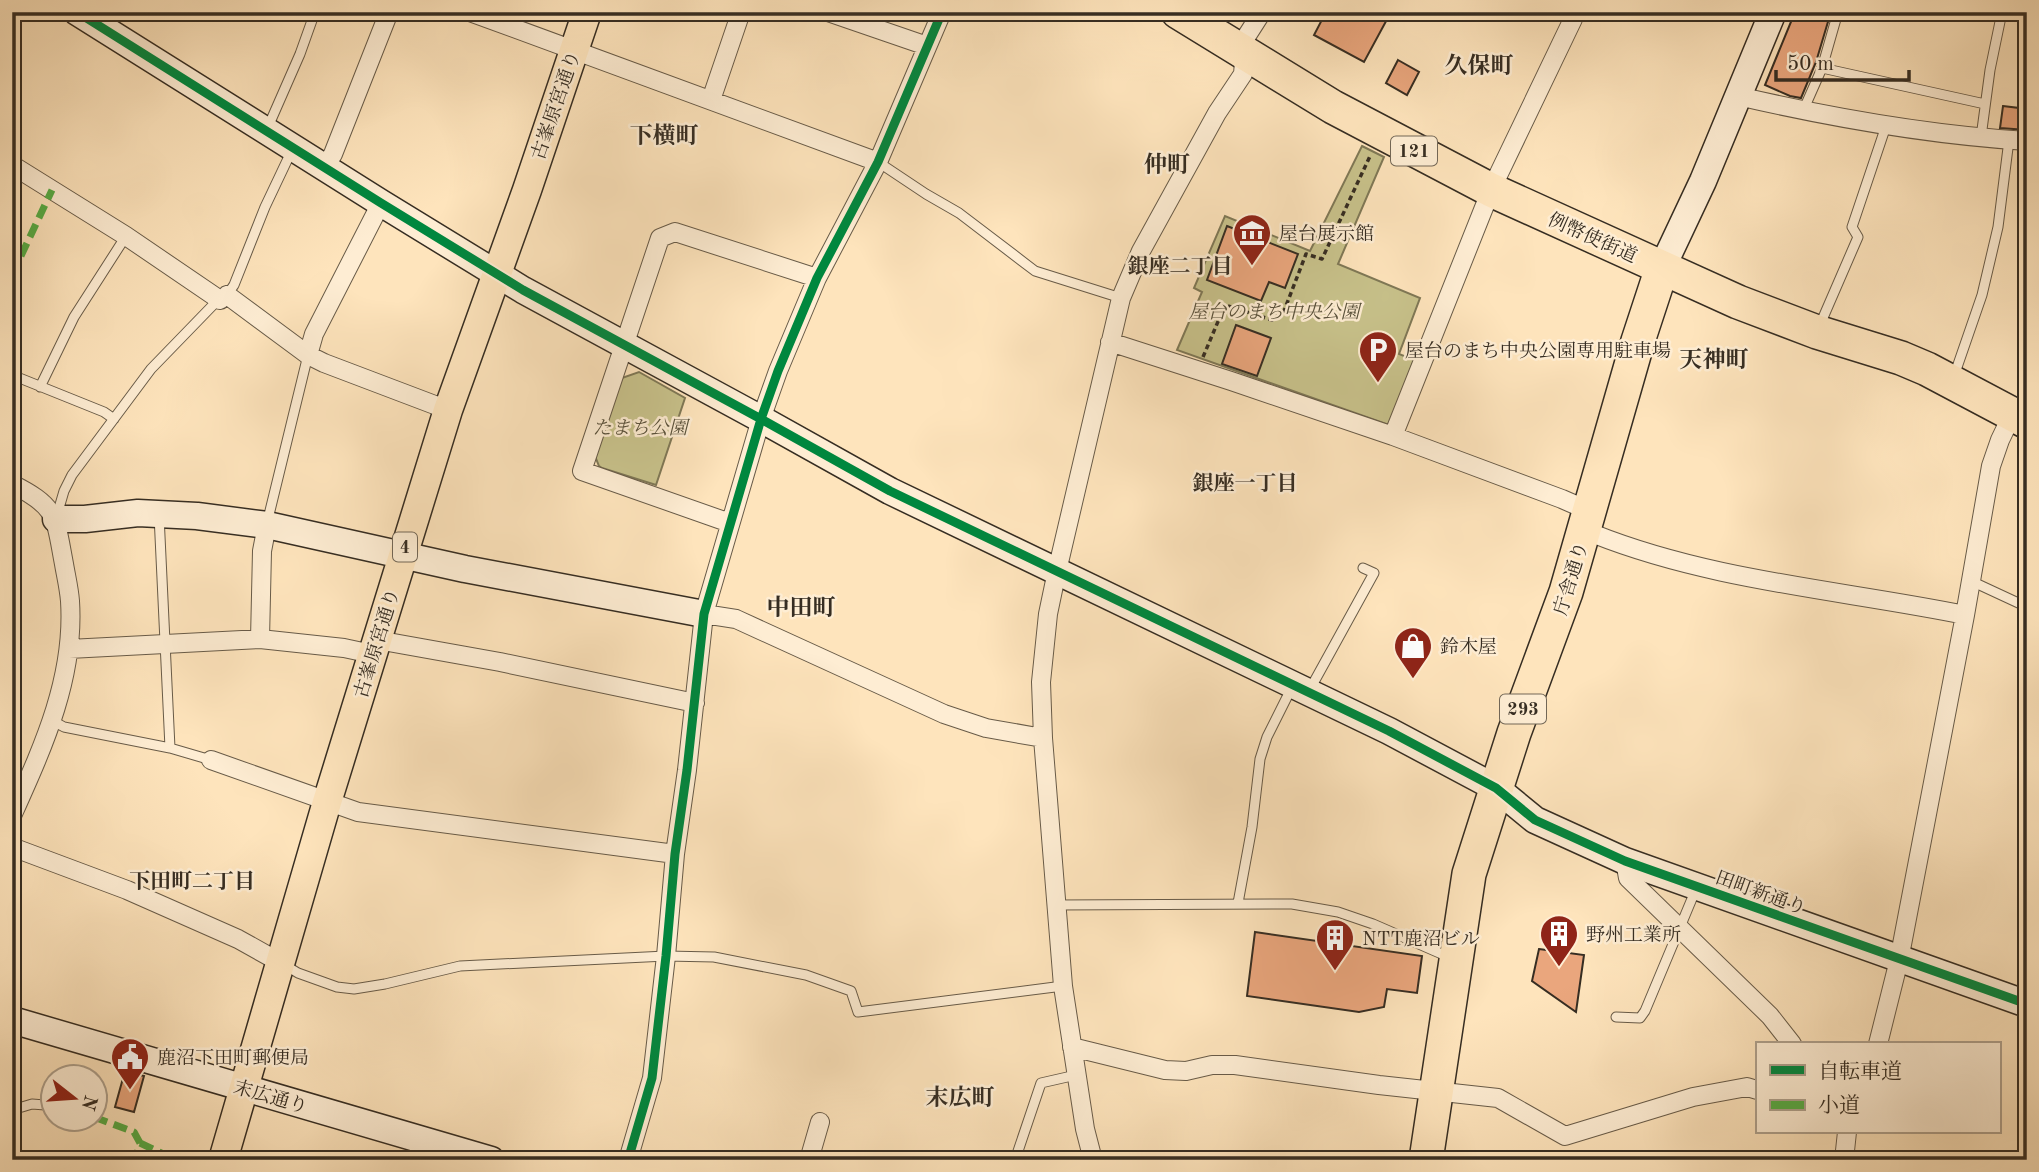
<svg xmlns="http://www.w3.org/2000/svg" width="2039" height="1172" font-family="'Old Standard TT','Noto Serif JP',serif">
<rect width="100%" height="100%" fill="#fee4bc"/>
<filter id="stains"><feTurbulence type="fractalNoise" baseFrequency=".00286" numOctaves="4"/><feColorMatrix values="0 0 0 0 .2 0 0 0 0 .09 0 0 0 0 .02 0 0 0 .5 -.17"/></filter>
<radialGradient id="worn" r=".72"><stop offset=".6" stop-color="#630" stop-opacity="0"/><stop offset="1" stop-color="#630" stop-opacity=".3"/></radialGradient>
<path fill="#c8c28b" stroke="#7f7856" stroke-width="2" d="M1362,146L1384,157L1338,264L1420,298L1399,354L1414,360L1389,425L1177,350L1202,292L1194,288L1225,216L1310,251Z
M639,372L685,398L656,485L602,468L599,466L595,456L619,379Z"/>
<path fill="#eaa67d" stroke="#362d22" stroke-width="2" d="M1326,12H1391L1364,62L1314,35Z
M1795,12H1824L1830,15L1816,62L1801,98L1790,96L1765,85Z
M1398,60L1419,72L1407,95L1386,83Z
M2003,106L2027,109V130L2000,128Z
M1227,226L1298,254L1285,288L1269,282L1261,301L1207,280Z
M1236,325L1271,338L1257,376L1222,364Z
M1255,932L1422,956L1417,993L1387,989L1384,1007L1359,1012L1247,996Z
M1539,949L1584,955L1576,1012L1532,981Z
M125,1071L144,1076L134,1112L115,1107Z"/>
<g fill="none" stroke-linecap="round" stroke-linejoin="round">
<defs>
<path id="lane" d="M1822,68L1985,104
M1803,111L1822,68L1838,12
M268,127L300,54L315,12
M1981,137L1990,70L2002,12
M878,162L926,194L959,213L1035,271L1121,298
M1819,327L1858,237L1852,227L1886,126
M12,375L104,412L114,419
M1954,376L1982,295L1998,227L2009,140
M40,387L74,317L126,236
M57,515L64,491L72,475L151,369L215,303L227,295L234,285L265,207L292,150
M159,515L170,748
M267,523L308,355
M1971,581L2027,607
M1309,691L1374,573L1363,568
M53,721L64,727L170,748L211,760
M1238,903L1252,827L1260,759L1267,737L1292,687
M1056,905L1292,904L1338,912L1373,924L1451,958
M283,964L298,973L337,987L354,989L385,984L460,966L666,956L714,957L806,975L851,991L858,1012L1063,986
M1616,1017L1640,1018L1645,1011L1696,889
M12,1110L32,1104L45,1105
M1015,1160L1041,1083L1076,1075"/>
<path id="street" d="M470,12L878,162
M828,12L927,46
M1738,96C1833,118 1930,135 2027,141
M711,100L741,12
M12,165L126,236L220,300
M325,167L333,154L389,12
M227,295L308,355L324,363L448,410
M1110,342L1231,381L1393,436L1562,499L1578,506L1594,534C1712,581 1842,590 1965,615
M308,355L314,334L381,203
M1393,436L1491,190L1573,19L1570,12
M12,484C58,507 55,517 64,564C66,576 69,588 70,601C75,678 43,747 12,816
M730,523L582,471L660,238L675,232L817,278
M704,614L736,619L944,714L986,728L1043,738
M260,639L262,551L267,525
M377,640L500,662L695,703
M69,649L260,639L344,648L372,654
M211,760L358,812L675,854
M12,847L127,890L238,939L281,963
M1625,861L1628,878L1770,1016L1792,1044
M1878,1044L1899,960L1927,814L1965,615L1991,466L2000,440L2012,415
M1072,1047L1165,1070L1186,1071L1212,1065H1235L1379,1085L1498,1098L1565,1136L1693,1097L1747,1087L1757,1090
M628,1160L652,1078L666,956L675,854L687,770L704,614L761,419L778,371L817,278L878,162L942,12
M809,1160L820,1122
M1093,1160L1085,1129L1063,986L1043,738L1041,682L1048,614L1057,571L1121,298L1141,251L1217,113L1243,74L1246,37L1262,12
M1844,1160L1847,1132"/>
<path id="secondary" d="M77,12L381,203L523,290L761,419L890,491L1389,731L1496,788L1535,820L1625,861L2027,1004
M1662,268L1703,181L1773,12
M56,519H85L138,513L197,516L267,525L465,569L704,614
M12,1020L491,1160"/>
<path id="primary" d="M223,1160L327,802L448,410L527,190L587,12"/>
<path id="highway" d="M1178,12L1333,107L1491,190L1738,302L1817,332L1901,358L1927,369L2027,422
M1426,1160L1469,874L1514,733L1566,592L1638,341L1662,268"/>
</defs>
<use href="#lane" stroke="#685b48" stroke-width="11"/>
<use href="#street" stroke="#685b48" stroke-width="20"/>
<use href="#secondary" stroke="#362d22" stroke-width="29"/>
<use href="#primary" stroke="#362d22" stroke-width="31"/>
<use href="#highway" stroke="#362d22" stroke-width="36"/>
<path stroke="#362d22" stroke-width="3.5" stroke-dasharray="5 3.5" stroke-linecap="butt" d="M1203,357L1225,305L1272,320L1284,311L1306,254L1322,259L1371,154"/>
<use href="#lane" stroke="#feedd3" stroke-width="9"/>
<use href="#street" stroke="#feedd3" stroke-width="18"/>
<use href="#secondary" stroke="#feedd3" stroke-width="26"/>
<use href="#primary" stroke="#fee4bc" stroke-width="28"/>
<use href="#highway" stroke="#fee4bc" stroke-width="33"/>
<path stroke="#55ab43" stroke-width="7" stroke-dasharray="14 7" stroke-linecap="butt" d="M12,275L52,190
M45,1105L52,1106
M94,1117L134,1132L140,1143L135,1160
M140,1143L176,1160"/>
<defs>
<path id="cycleway" d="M77,12L381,203L523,290L761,419L890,491L1389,731L1496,788L1535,820L1625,861L2027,1004
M628,1160L652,1078L666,956L675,854L687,770L704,614L761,419L778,371L817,278L878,162L942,12"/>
</defs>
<use href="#cycleway" stroke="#feedd3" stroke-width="13"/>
<use href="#cycleway" stroke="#00873e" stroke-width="9"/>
</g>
<defs>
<symbol id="museum-pin" viewBox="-11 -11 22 30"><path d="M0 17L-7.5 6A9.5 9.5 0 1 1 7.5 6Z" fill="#8f2418" stroke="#feedd3"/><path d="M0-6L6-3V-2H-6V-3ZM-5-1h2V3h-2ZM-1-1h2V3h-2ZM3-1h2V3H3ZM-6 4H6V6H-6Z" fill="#fff"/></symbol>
<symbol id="parking-pin" viewBox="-11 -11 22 30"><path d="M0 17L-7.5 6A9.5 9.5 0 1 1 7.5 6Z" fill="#8f2418" stroke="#feedd3"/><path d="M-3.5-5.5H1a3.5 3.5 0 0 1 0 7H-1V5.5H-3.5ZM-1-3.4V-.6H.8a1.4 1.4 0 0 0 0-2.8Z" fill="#fff"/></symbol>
<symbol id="shop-pin" viewBox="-11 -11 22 30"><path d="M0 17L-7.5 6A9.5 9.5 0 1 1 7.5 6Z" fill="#8f2418" stroke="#feedd3"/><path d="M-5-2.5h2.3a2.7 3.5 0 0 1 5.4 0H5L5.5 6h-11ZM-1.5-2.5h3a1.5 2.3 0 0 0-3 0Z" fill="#fff"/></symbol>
<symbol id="building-pin" viewBox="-11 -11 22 30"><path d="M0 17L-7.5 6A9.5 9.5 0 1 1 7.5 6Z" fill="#8f2418" stroke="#feedd3"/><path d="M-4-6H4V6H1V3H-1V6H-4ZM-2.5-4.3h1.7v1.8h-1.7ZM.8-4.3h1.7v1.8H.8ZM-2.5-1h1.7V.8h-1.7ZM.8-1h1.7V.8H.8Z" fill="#fff"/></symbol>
<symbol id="civic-pin" viewBox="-11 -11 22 30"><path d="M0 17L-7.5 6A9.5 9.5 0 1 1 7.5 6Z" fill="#8f2418" stroke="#feedd3"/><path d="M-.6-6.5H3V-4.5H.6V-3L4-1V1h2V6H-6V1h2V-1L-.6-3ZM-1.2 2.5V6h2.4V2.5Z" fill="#fff"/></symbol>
</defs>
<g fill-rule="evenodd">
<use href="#museum-pin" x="1230" y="211" width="44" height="60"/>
<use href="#parking-pin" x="1356" y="328" width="44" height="60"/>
<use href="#shop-pin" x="1391" y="624" width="44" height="60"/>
<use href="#building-pin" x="1537" y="912" width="44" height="60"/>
<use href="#building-pin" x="1313" y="916" width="44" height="60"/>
<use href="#civic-pin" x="108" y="1035" width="44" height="60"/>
</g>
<g text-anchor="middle" stroke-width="5" stroke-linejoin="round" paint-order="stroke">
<g fill="#feedd3" stroke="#726757" stroke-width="2">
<rect x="1391" y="136.5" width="46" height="29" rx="5"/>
<rect x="393" y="532.5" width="24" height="29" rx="5"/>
<rect x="1500" y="694.5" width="46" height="29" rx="5"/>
</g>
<g font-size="18" font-weight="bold" fill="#362d22">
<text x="1414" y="157">121</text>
<text x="405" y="553">4</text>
<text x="1523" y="715">293</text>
</g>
<g font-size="19" fill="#362d22" stroke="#feedd3">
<text transform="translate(555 105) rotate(-71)" y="7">古峯原宮通り</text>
<text transform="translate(1593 237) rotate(24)" y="7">例幣使街道</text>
<text transform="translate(1570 578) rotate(-73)" y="7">庁舎通り</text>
<text transform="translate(376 643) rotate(-73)" y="7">古峯原宮通り</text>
<text transform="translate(1761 892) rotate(20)" y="7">田町新通り</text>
<text transform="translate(271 1096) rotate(16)" y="7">末広通り</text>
</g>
<g font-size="19" fill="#362d22" stroke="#feedd3" text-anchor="start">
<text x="1279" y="240">屋台展示館</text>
<text x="1405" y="357">屋台のまち中央公園専用駐車場</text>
<text x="1440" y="653">鈴木屋</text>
<text x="1586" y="941">野州工業所</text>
<text x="1362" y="945">NTT鹿沼ビル</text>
<text x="157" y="1064">鹿沼下田町郵便局</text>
</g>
<g font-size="19" font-style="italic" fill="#5a523c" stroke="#feedd3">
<text x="1274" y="318">屋台のまち中央公園</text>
<text x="640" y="434">たまち公園</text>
</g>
<g font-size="21" font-weight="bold" fill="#362d22" stroke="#feedd3">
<text x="1180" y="273">銀座二丁目</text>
<text x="1245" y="490">銀座一丁目</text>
<text x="192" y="888">下田町二丁目</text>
</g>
<g font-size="23" font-weight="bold" fill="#362d22" stroke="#feedd3">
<text x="1479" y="73">久保町</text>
<text x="664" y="143">下横町</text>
<text x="1167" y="172">仲町</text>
<text x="1714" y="367">天神町</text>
<text x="801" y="615">中田町</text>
<text x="960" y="1105">末広町</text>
</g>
</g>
<rect width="2039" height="1172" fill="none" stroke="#fee4bc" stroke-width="42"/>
<rect x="14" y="14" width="2011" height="1144" fill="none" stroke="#362d22" stroke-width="3.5"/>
<rect x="21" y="21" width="1997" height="1130" fill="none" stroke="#362d22" stroke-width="2"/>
<rect x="1756" y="1042" width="245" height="91" fill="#feedd3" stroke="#aea08c" stroke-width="2"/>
<rect x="1770" y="1065" width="35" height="10" fill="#00873e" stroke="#aea08c" stroke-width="2"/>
<text x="1818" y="1078" font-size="21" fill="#362d22">自転車道</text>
<rect x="1770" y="1100" width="35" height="10" fill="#55ab43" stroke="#aea08c" stroke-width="2"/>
<text x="1818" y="1112" font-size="21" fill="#362d22">小道</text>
<g transform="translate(74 1098) rotate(107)"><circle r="33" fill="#feedd3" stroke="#aea08c" stroke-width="2"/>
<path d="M0-5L12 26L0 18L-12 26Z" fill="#8f2418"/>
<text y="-10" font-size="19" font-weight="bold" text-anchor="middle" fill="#362d22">N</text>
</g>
<path d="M1776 70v10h133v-10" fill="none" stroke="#362d22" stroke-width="3.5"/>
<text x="1787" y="70" font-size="21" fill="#362d22" stroke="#feedd3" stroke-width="5" paint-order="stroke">50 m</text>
<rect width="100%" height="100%" filter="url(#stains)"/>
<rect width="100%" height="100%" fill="url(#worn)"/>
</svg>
